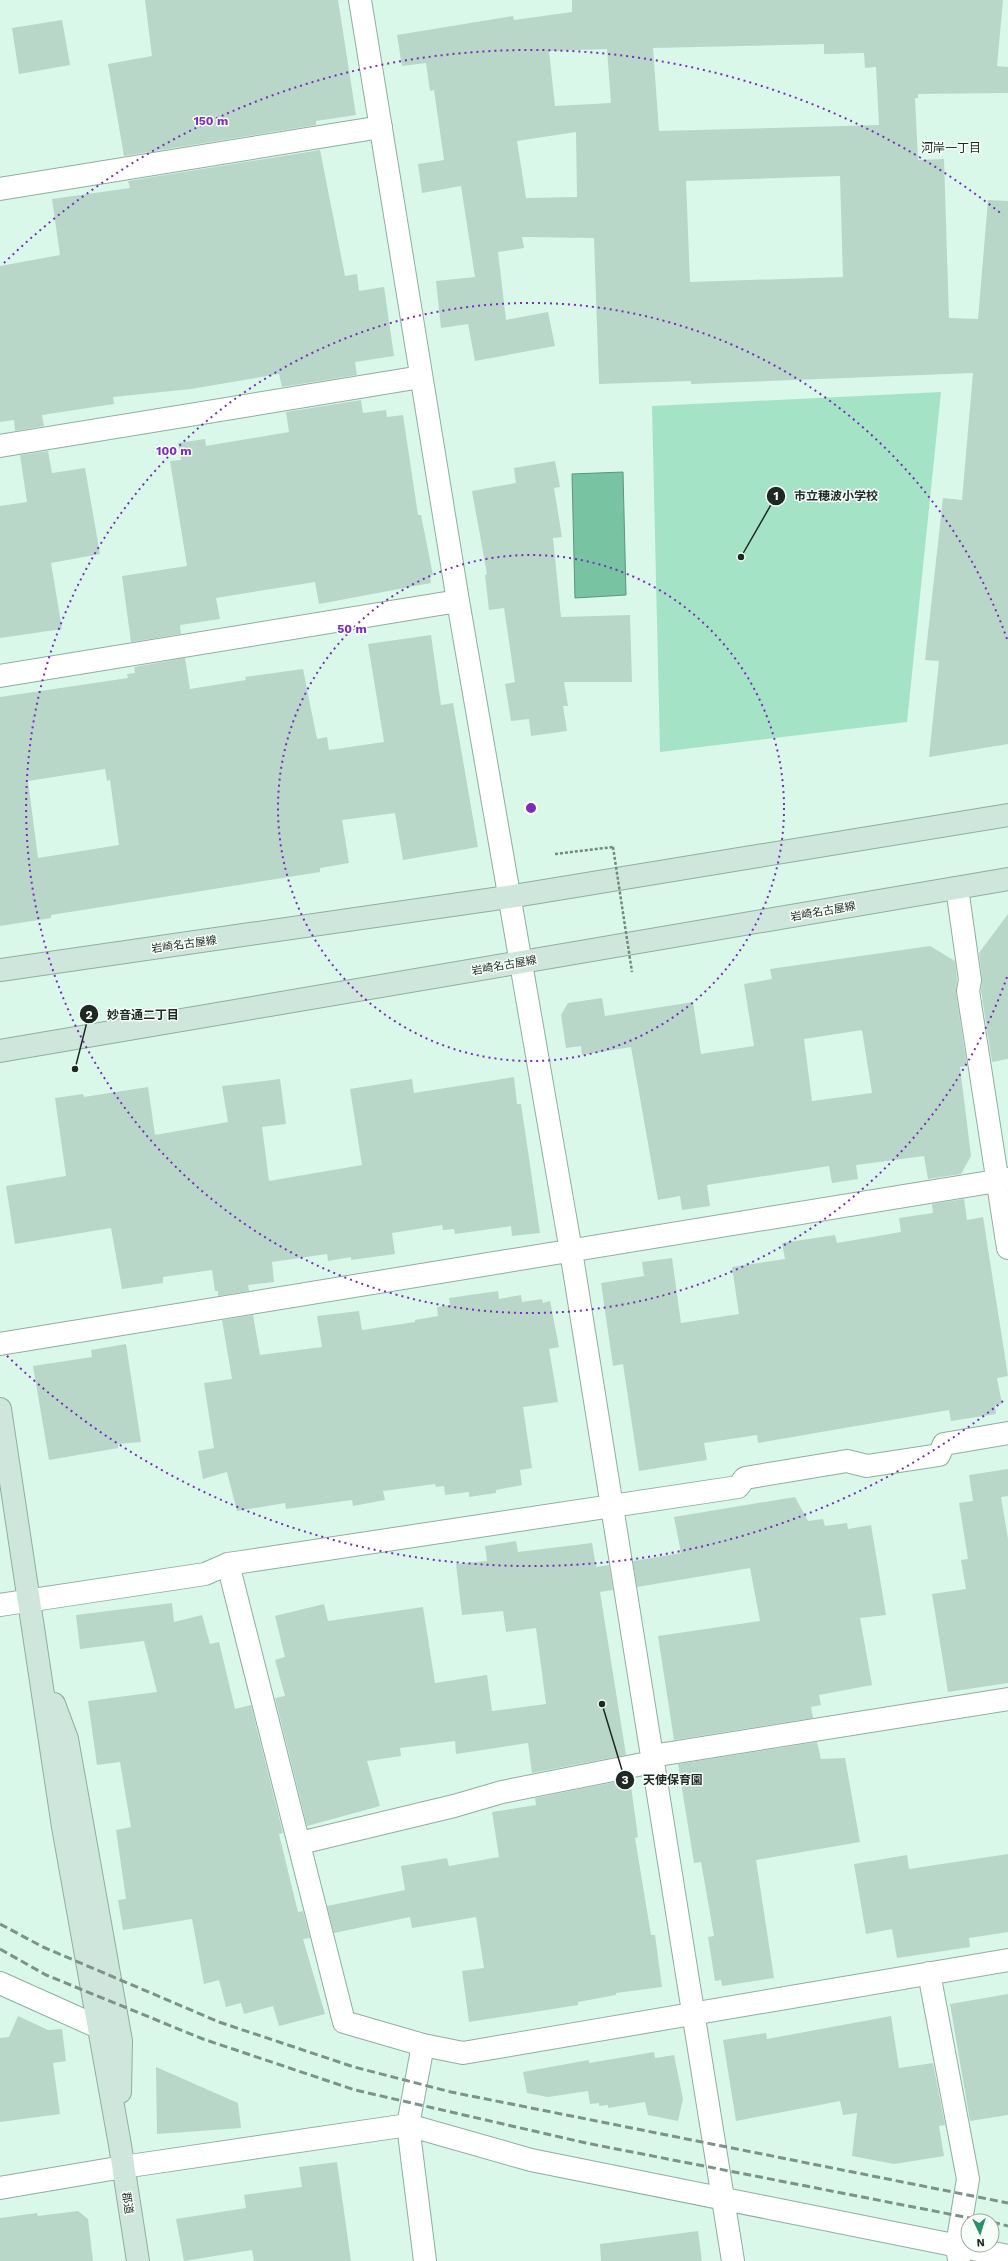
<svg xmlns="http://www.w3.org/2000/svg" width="1008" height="2261" font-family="'Work Sans','Noto Sans JP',sans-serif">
<rect width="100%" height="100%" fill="#d9f8e9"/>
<path fill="#a5e3c6" d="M941,392L907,722L660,752L652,406Z"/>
<path fill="#78c3a2" stroke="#5d957c" d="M623,472L626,595L575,598L572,474Z"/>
<path fill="#b8d7c8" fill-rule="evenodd" d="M145,0H338L356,115L316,121V125L124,156L108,64L152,56Z
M572,0H1003L997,66L1008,67V93L918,94V98H915L918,160L944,159L949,318L978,319L988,200L1008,201V744L929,757L939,661L925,660L943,498L962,500L973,373L691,384V381L599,384L594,238L522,237L524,248L498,252L506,320L548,312L555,346L475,361L468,324L441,328L436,281L475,277L461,186L422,193L418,164L444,160L434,90L430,91L426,63L402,66L397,35L513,16L514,20L572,12ZM824,44V54L864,53L865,68L876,67L879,125L659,131L653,48ZM607,49L611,103L555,106L549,51ZM576,132L577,197L526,198L517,141ZM840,176L843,277L690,282L686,181Z
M62,20L70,65L19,74L12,28Z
M320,150L345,276L357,274L359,291L384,287L394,356L355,362L357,375L282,387L279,374L191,389L113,397L114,404L42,415L44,426L15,431L14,420L0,422V266L60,255L52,199L130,188L128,181Z
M361,400L363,413L386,410L387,417L403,415L418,515H421L433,575L430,576L431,583L319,604L315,582L216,598L220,619L180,625L181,634L131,642L122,576L187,566L170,461L181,460L178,443L205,439L206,446L289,432L286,412Z
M48,451L52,473L85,468L100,554L51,563L62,629L0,638V506L27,502L20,455Z
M555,461L560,487L554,488L562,537L553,538L561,617L630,615L632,682H564L568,706H563L567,731L531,736L529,719L511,721L505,684L515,682L504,608L489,610L485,575L487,574L472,491L516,483L514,468Z
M431,635L441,705L453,703L478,847L403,860L395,813L342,820L349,863L320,868V872L51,915V918L0,926V697L128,678L127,674L135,673L134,667L185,658L190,689L246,680L245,677L303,669L317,739L327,737L329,750L384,742L368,644ZM105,769L107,781L110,780L119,845L38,858L28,781Z
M1008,914V1059L992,1062L981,991L982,978L979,953Z
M930,946L955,961L957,980L956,993L967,1066L960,1067L971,1156L961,1174L928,1179L924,1156L856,1165L858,1179L832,1183L829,1166L707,1185L710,1206L682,1210L680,1196L658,1200L631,1047L582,1055L581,1046L566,1048L561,1015L568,1003L602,998L605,1016L693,1002L701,1054L754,1046L744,984L772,979L770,969ZM862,1030L872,1093L812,1101L804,1039Z
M514,1077L517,1104H521L540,1233L512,1236L511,1226L455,1234L454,1229L443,1230L442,1225L392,1233L395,1254L351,1260V1257L328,1261L327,1254L272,1262L274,1282L248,1285L249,1291L218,1296V1291H215L212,1270L163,1277V1283L122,1289L111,1228L15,1244L6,1186L66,1176L55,1098L83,1094L84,1097L148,1087L155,1135L228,1122L222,1086L280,1079L286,1124L262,1127L269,1181L362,1165L350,1089L412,1079L414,1093Z
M964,1199L967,1220L983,1217L1008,1376L997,1378L1002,1404L995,1405L996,1414L951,1421L949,1410L758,1443L757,1435L704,1443L707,1460L639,1471L623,1364L613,1366L601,1283L644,1276L642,1262L672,1258L681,1323L739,1314L732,1267L785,1259L782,1243L835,1235L837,1243L901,1232L899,1218L933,1213L932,1204Z
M498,1291L499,1299L521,1295L522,1302L542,1299L543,1303L550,1301L559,1347L549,1349L558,1402L523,1407L532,1468L520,1470L522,1485L496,1490V1493L469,1497V1492L445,1495L444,1486L436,1487L435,1484L383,1491L385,1500L353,1506L352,1500L286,1509L285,1503L237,1511L227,1472L203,1479L198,1451L214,1448L204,1383L232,1379L222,1320L253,1315L260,1355L322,1347L317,1316L359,1311L362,1330L415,1322V1320L438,1316L437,1307L450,1305L449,1298Z
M126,1344L141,1442L118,1444V1448L49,1460L33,1366L92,1357L91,1350Z
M1008,1469V1496L1001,1497L1008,1539V1683L948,1692L932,1594L966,1589L961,1560L968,1559L959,1503L973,1501L969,1475Z
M795,1497L808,1521L823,1519L825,1526L847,1523L848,1529L871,1525L886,1615L860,1618L872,1685L819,1695L821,1705L811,1707L813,1718L674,1740L658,1636L760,1621L750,1568L637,1587L633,1561L681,1553L674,1517Z
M516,1541L518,1552L592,1543L596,1567L609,1565L613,1590L600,1592L626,1755L532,1773L528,1743L456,1754L455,1741L400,1748L401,1756L367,1761L380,1806L307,1826L275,1698L285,1696L275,1660L285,1657L275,1616L324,1604L328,1621L423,1607L435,1683L487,1675L492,1711L546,1704L536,1628L506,1632L503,1611L462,1615L456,1564L487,1561L485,1546Z
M172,1603L174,1622L202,1615L210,1644L219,1642L235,1709L251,1705L283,1833L279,1834L294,1896L298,1912L303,1911L310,1938L303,1939L325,2014L279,2026L273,2006L244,2014L241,2003L226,2007L219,1980L204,1984L192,1919L123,1930L118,1900L126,1899L116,1830L131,1827L120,1762L97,1765L88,1701L157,1692L144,1641L80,1649L76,1615Z
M817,1742L821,1759L845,1758L860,1842L756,1860L774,1978L722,1986L721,1980L715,1981L708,1937L714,1936L701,1862L694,1863L678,1764Z
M630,1779L638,1837L635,1838L651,1935H655L662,1987L616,1993V1995L578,2002V2005L469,2022L462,1971L484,1968L476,1917L412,1928L410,1917L334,1933L327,1906L405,1890L401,1866L447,1858L449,1866L499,1857L492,1812L536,1805L535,1798Z
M1008,1854V1932L969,1938L970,1947L897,1958L892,1929L866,1934L854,1864L907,1855L909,1869Z
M1008,1994V2115L970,2121L950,2004Z
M18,2016L48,2030L62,2029L66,2061L53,2063L60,2114L0,2122V2038L9,2037Z
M891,2016L899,2068L933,2063L945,2125L939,2126L944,2156L894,2164L852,2156L857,2113L843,2115L840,2101L736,2121L723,2040L766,2033L767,2039Z
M654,2052L655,2058L674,2055L683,2099L678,2121L648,2115L645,2102L608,2108V2105L599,2106V2103L590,2104L588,2091L548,2097L527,2093L523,2072L589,2060V2063Z
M156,2067L238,2103L241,2128L157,2134Z
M337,2162L351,2261H254L252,2250L184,2261L176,2219L246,2208L244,2195L302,2187L299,2167Z
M78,2211L88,2219L93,2261H0V2218L37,2213L38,2216Z
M698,2231L702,2261H601L600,2244Z"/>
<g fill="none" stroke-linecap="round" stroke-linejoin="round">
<defs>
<path id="street" d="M360,0L458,601L571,1251L733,2261
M0,189L381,127
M0,446L421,377
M0,676L458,601
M957,888L970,980L968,991L1008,1248
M0,1344L1008,1179
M228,1564L344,2022L423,2045L408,2125L425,2261
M0,1605L205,1574L228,1564L738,1487L745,1478L847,1461L867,1466L939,1455L944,1444L1008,1433
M652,1756L1008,1699
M300,1843L454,1806L502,1792L653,1762
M929,1973L968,2179L957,2245L959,2260
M0,1983L98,2027
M423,2045L463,2053L1008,1960
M0,2188L123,2167L408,2125L531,2160L1008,2256"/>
<path id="secondary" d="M0,970L508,897L1008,815
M0,1051L1008,879
M0,1409L63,1827L120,2145L138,2261
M54,1704L67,1739L121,2041L120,2092"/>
</defs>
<use href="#street" stroke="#90aea0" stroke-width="24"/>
<use href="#secondary" stroke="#90aea0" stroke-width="24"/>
<path stroke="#74887e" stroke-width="2.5" stroke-dasharray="3 2" stroke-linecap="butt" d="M555,854L613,847"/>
<use href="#street" stroke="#fff" stroke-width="22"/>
<use href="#secondary" stroke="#cee6dc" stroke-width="22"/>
<path stroke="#7d9288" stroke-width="3" stroke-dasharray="8 4" stroke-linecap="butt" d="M0,1924L43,1947L219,2022L354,2067L451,2092L1008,2203
M0,1949L46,1975L203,2039L355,2090L586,2143L985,2221
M992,2222L1008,2226"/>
<path stroke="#74887e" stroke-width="2.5" stroke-dasharray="3 2" stroke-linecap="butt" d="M613,847L632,972"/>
</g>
<g fill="none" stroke="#7b2cbf" stroke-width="2" stroke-dasharray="2 4">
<circle cx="531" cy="808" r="253"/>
<path d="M1007 977A505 505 0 1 1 1007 639"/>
<path d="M1003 1401A758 758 0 0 1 4 1353M4 263A758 758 0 0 1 1003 215"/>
</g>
<g text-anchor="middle" stroke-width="3" stroke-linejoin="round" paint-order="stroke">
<g font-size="11" fill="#1e2924" stroke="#f8fffb">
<text transform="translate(823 911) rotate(-10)" y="4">岩崎名古屋線</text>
<text transform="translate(184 944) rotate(-8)" y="4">岩崎名古屋線</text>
<text transform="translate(504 965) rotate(-10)" y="4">岩崎名古屋線</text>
<text transform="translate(128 2203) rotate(81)" y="4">郡道</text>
</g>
<g font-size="12" fill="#1e2924" stroke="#f8fffb">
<text x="951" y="152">河岸一丁目</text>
</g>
</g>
<circle cx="531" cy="808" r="6" fill="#7b2cbf" stroke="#f8fffb" stroke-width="2"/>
<g font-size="12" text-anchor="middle" font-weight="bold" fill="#7b2cbf" stroke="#f8fffb" stroke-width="3" stroke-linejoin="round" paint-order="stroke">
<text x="211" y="125">150 m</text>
<text x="174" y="455">100 m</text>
<text x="352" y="633">50 m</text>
</g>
<path fill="none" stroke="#1e2924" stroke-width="1.5" d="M741 557L776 496M75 1069L89 1014M602 1704L625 1780"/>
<g fill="#1e2924" stroke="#f8fffb" stroke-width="1.5">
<circle cx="741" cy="557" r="4"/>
<circle cx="75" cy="1069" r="4"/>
<circle cx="602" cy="1704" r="4"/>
<circle cx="776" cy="496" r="10"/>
<circle cx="89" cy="1014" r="10"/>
<circle cx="625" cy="1780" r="10"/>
</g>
<g font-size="12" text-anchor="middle" font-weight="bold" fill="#fff">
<text x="776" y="500">1</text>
<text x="89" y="1019">2</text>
<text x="625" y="1784">3</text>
</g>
<g font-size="12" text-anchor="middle" font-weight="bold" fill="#1e2924" stroke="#f8fffb" stroke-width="3" stroke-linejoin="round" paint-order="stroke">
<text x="836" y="500">市立穂波小学校</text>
<text x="143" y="1019">妙音通二丁目</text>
<text x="673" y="1784">天使保育園</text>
</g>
<g transform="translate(980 2233) rotate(176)"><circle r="19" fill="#f8fffb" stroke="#a1a9a5"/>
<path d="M0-3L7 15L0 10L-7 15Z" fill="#2b906c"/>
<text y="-6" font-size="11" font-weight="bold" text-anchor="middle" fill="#1e2924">N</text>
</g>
</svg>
